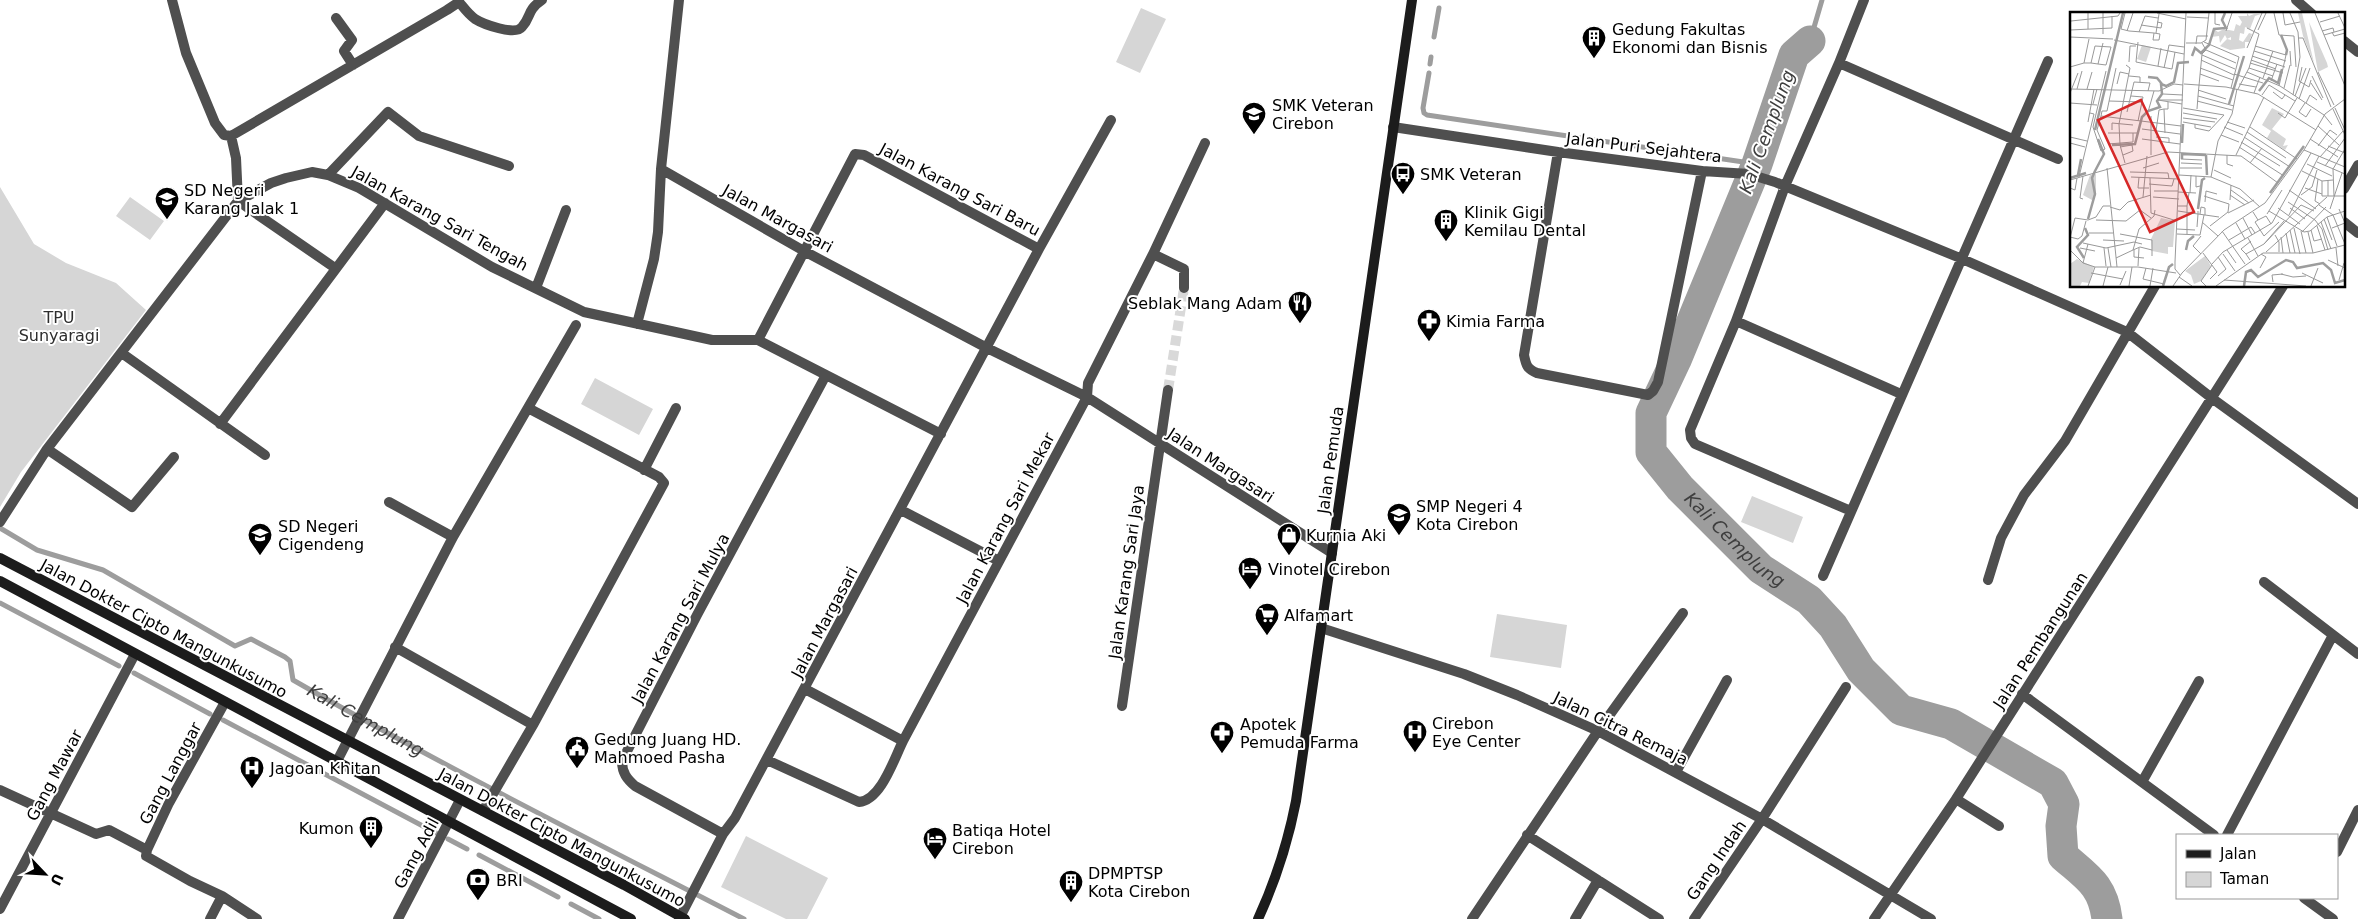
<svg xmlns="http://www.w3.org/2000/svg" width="2358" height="919" font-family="'DejaVu Sans',sans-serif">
<rect width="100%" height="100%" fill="#fff"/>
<path fill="#d6d6d6" d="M1141,8L1166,19L1140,73L1116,62Z
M0,187L34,244L66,263L116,283L146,310L21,472L0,507Z
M130,197L164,221L150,240L116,216Z
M595,378L653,409L639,435L581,404Z
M1752,496L1803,517L1793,543L1741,522Z
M1497,614L1567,625L1561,668L1490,657Z
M746,836L828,878L807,919H786L721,887Z"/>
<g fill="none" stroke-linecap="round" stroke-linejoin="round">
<g stroke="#9d9d9d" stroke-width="5">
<path d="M1434,37L1439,8"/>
<path d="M1810,41L1822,0"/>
<path d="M1430,64L1431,57"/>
<path d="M1429,73L1423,108L1424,113L1427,115L1757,164"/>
<path id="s1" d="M0,528L37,550L103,570L235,646L251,639L285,657L290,661L293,680C441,765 593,841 744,919"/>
<path d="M0,603L119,666"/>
<path d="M134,673L210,714"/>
<path d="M223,720L436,833"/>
<path d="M448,839L467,849"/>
<path d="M479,855L558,897"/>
<path d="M571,904L599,919"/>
</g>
<path stroke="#9d9d9d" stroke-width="31" id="s2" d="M1810,41L1794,55L1757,164L1676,360L1651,413V452L1680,488L1761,569L1809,600L1833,626L1861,670L1901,710L1951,724L2053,783L2064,804L2061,826L2063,856C2087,877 2103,885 2107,919"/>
<path stroke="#d9d9d9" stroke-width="10" stroke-dasharray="10 5" stroke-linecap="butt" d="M1168,390L1184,288"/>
<path stroke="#4f4f4f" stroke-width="10" d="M172,0L186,53L215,123L224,135L231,136L447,10L459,2L458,0
M2296,0L2312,14
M459,2C464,8 468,14 475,19C483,24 515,36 522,27C532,16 526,11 542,0
M336,18L352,40L344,51L353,65
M2344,41L2358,52
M1839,63L2058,159
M1393,127L1558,152L1702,171L1749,174L1775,182L1960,258L2127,332L2213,399L2358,504
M231,136L236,158L238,201L335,268
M1558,152L1524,355C1526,365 1527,369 1537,373L1648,395L1653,391L1658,382L1702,171
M661,169L804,251L987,348L1087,397L1332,553
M328,175L388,112L419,136L509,166
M2344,189L2358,165
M2344,222L2358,233
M1153,254L1184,269V288
M536,288L566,210
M1736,321L1901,394
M637,324L654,259L658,232L661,169L679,0
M758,340L855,154L864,155L1039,249
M123,354L265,455
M220,424L385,203
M47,449L132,507L174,457
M644,470L676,408
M389,502L453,537
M901,510L999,561
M1851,511L1695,444L1691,438L1690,430L1736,321L1785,186L1839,63L1864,0
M0,522L47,449L238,201L271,183L286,178L312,172L328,175L359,188L492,267L584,312L712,340H758L941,434
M1823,576L2048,61
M1988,580L2001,538L2024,495L2065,441L2155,286
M2264,582L2358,654
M1321,628L1464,674L1517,695L1598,731L1762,819L1931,919
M395,647L533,725
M805,689L903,741
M2022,694L2214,835
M225,702L169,803L147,850L146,856L190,881L222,896L257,919
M1122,706L1168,390
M767,760L859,802C881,800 894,759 903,741L1087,397L1088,383L1153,254L1205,143
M336,763L453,537L576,325
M1676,772L1727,680
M2142,782L2199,681
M0,790L96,834L109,830L147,850
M1956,799L1999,826
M483,811L533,725L664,483L659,477L528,408
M723,834L635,786C627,779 622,773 622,761L697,615L826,375
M1527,835L1659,919
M2227,835L2333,635
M2337,852L2358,810
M2304,898L2333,919
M0,909L135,654
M210,919L222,896
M398,919L460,800
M679,919L723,834L735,818L1039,249L1111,120
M1472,919L1598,731L1683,613
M1575,919L1598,880
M1694,919L1762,819L1846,687
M1874,919L1956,799L2283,286"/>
<path stroke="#1c1c1c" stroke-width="10" d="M0,558L624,885L685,919
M0,581L631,919
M1258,919C1276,880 1288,842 1296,801L1412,0"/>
</g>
<defs>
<symbol id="building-pin" viewBox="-11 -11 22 30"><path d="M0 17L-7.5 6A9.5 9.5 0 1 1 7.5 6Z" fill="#000" stroke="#fff"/><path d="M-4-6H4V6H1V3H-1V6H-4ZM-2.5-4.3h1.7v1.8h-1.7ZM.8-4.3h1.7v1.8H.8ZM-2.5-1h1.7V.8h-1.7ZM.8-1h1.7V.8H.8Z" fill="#fff"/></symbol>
<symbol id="school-pin" viewBox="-11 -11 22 30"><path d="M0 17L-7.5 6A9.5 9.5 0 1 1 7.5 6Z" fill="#000" stroke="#fff"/><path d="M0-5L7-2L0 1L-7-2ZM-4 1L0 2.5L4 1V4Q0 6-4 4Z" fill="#fff"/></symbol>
<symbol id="bus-pin" viewBox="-11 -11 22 30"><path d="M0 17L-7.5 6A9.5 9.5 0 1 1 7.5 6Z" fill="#000" stroke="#fff"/><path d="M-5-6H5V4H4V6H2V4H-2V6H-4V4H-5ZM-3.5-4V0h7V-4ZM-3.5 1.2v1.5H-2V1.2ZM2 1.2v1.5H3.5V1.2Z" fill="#fff"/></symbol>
<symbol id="restaurant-pin" viewBox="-11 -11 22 30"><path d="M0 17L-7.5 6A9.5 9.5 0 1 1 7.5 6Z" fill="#000" stroke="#fff"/><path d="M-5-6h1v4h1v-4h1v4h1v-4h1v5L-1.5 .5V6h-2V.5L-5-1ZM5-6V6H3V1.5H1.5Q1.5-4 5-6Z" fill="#fff"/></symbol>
<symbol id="pharmacy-pin" viewBox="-11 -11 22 30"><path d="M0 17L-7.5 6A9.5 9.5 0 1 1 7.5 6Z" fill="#000" stroke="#fff"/><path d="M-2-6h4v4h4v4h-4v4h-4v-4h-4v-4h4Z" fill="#fff"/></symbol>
<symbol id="shop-pin" viewBox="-11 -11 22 30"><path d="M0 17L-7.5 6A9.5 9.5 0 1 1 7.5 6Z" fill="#000" stroke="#fff"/><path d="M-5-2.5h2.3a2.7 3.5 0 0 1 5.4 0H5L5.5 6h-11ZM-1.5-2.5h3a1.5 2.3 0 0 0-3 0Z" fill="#fff"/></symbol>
<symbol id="hotel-pin" viewBox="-11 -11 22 30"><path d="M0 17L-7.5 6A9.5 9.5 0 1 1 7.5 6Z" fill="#000" stroke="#fff"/><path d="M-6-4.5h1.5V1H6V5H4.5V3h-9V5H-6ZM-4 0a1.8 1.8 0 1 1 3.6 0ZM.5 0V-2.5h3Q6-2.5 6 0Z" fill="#fff"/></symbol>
<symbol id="supermarket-pin" viewBox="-11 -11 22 30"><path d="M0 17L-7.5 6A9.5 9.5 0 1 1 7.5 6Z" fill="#000" stroke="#fff"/><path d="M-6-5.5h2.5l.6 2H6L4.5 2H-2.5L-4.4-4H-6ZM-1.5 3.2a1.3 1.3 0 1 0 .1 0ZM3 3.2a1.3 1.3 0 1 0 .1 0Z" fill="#fff"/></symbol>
<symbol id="hospital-pin" viewBox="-11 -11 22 30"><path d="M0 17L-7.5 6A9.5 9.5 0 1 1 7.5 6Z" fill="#000" stroke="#fff"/><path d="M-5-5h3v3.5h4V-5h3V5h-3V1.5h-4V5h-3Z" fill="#fff"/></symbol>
<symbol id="civic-pin" viewBox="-11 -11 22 30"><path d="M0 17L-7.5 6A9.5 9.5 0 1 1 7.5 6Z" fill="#000" stroke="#fff"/><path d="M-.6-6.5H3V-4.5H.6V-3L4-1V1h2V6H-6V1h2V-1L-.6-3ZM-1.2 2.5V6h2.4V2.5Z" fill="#fff"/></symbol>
<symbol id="bank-pin" viewBox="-11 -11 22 30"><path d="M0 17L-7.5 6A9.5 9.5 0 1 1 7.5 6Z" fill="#000" stroke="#fff"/><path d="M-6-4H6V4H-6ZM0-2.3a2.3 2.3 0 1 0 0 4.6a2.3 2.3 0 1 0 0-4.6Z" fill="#fff"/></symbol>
</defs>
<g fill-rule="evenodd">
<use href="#building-pin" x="1580" y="24" width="28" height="38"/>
<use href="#school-pin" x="1240" y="100" width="28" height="38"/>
<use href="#bus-pin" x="1389" y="160" width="28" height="38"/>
<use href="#school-pin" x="153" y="185" width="28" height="38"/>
<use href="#building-pin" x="1432" y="207" width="28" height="38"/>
<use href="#restaurant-pin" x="1286" y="289" width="28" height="38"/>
<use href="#pharmacy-pin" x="1415" y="307" width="28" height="38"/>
<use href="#school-pin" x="1385" y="501" width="28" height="38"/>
<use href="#school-pin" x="246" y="521" width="28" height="38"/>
<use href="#shop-pin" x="1275" y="521" width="28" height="38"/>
<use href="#hotel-pin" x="1236" y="555" width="28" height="38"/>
<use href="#supermarket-pin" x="1253" y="601" width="28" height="38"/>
<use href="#hospital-pin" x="1401" y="718" width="28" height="38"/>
<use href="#pharmacy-pin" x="1208" y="719" width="28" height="38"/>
<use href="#civic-pin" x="563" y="734" width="28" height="38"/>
<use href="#hospital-pin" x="238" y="754" width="28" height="38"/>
<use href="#building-pin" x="357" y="814" width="28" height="38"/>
<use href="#hotel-pin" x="921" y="825" width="28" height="38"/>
<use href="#bank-pin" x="464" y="866" width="28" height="38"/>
<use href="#building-pin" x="1057" y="868" width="28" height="38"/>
</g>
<g text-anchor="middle" stroke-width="4" stroke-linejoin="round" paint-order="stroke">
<g font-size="16" fill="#000" stroke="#fff" text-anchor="start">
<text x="1612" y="35">Gedung Fakultas<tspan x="1612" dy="18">Ekonomi dan Bisnis</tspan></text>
<text x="1272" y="111">SMK Veteran<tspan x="1272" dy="18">Cirebon</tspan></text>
<text x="1420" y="180">SMK Veteran</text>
<text x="184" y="196">SD Negeri<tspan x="184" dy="18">Karang Jalak 1</tspan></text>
<text x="1464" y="218">Klinik Gigi<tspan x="1464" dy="18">Kemilau Dental</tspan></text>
<text x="1282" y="309" text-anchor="end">Seblak Mang Adam</text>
<text x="1446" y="327">Kimia Farma</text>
<text x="1416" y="512">SMP Negeri 4<tspan x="1416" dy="18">Kota Cirebon</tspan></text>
<text x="278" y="532">SD Negeri<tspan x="278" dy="18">Cigendeng</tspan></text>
<text x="1306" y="541">Kurnia Aki</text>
<text x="1268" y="575">Vinotel Cirebon</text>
<text x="1284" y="621">Alfamart</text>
<text x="1432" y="729">Cirebon<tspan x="1432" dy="18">Eye Center</tspan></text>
<text x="1240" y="730">Apotek<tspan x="1240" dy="18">Pemuda Farma</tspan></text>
<text x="594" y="745">Gedung Juang HD.<tspan x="594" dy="18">Mahmoed Pasha</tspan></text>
<text x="270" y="774">Jagoan Khitan</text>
<text x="354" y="834" text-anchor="end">Kumon</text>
<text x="952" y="836">Batiqa Hotel<tspan x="952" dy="18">Cirebon</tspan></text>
<text x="1088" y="879">DPMPTSP<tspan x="1088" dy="18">Kota Cirebon</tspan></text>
<text x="496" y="886">BRI</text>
</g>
<g font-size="16" fill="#000" stroke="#fff">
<text transform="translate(1644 147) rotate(7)" y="6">Jalan Puri Sejahtera</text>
<text transform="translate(960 189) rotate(28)" y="6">Jalan Karang Sari Baru</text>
<text transform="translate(440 218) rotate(29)" y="6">Jalan Karang Sari Tengah</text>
<text transform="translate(778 218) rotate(29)" y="6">Jalan Margasari</text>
<text transform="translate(1330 460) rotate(-82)" y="6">Jalan Pemuda</text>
<text transform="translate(1221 465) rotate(33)" y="6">Jalan Margasari</text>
<text transform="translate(1005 518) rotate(-62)" y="6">Jalan Karang Sari Mekar</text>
<text transform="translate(1126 572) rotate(-82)" y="6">Jalan Karang Sari Jaya</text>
<text transform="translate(680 618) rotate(-62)" y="6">Jalan Karang Sari Mulya</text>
<text transform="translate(824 622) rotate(-62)" y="6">Jalan Margasari</text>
<text transform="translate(164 628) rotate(28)" y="6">Jalan Dokter Cipto Mangunkusumo</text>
<text transform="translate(2040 640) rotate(-57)" y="6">Jalan Pembangunan</text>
<text transform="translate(1621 728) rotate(26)" y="6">Jalan Citra Remaja</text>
<text transform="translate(170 773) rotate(-62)" y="6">Gang Langgar</text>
<text transform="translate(54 775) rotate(-62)" y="6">Gang Mawar</text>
<text transform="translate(562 837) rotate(28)" y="6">Jalan Dokter Cipto Mangunkusumo</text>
<text transform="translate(416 853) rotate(-62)" y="6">Gang Adil</text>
<text transform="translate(1716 860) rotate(-56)" y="6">Gang Indah</text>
</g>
<g font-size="16" fill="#2d2d2d" stroke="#fff">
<text x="59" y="323">TPU<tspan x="59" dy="18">Sunyaragi</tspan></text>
</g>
<g font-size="18" font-style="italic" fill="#3e3e3e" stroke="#fff">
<text transform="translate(1767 132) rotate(-70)" y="6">Kali Cemplung</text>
<text dy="6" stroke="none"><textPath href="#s2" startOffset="568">Kali Cemplung</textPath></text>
<text dy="6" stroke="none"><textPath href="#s1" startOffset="429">Kali Cemplung</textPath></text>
</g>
</g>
<g transform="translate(2070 12)">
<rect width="275" height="275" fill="#fff"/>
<path d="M177,1L179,4L184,2H191L185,4L180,17L175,15L174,22L170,21L169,28L173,30L179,21L182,22L179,30H175V36L160,38L150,34L157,27L161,28V25L157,27L155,23L150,31L149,24L141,25L144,17L148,20L154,17L164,19L166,12L170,14L172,10L168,4H177ZM228,1H232L244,51L233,24ZM239,10L257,51L258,55L248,60ZM72,33L81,35L76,50L67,47ZM202,96L214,102L202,117L216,127L213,134L218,133L215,138L197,126L201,119L192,113ZM26,162V183L22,188L13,183L20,163ZM91,206L105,209L103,235H98V242L82,239L81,227ZM135,244L141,254L131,269L124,272L121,263L115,259ZM7,247L24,255L19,271L12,270L10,274H0V252Z" fill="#d6d6d6"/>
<path fill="none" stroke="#9d9d9d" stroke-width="2.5" d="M211,23L217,38L216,43M122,44L125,36L131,41L139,33L144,17L156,16L152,8L155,1M78,65L87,66L92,72M189,79L199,66L208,71L212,57M159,92L174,44M25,118L53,1M112,131L113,112M42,133L65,132L72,105L78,99L90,95L87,89L92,82L91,72L96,74L104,70L108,51L119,50M136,143L137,163M112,147V142L136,143M25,159L34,142L28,127M8,163L11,147M0,166L16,161M200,181L234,134M128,197L132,168L135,166M18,207L25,182L22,166L25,159M116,238L118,229L124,224M14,246L7,235L18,223L15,216M93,274L99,255L103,252M174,274L176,260L181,258L188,265L216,248L223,250L227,256L253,251L261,258L265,271L275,268"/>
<path fill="none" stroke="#999" stroke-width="1" d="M18,1V17M33,1V22M55,1L51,17L59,19L72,20L84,21L90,22L89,28H83L84,21M87,1L116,7M145,1V12L150,13M204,1L209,23L224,24L226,55M213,1L215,13L230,10M220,1L228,20L230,45L223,83M245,1L275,74M268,1L275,16M117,5L138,6M1,9L48,4L50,1M250,10L270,4M71,13L91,16L92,11L87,10M0,18L42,16V4M188,18L196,1M57,19L63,1M156,19L162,1M252,19L263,16L264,20M69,20L75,4L88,6M262,20L264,24L275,21M86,21L89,2M254,23L275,17M0,25L43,27M229,26H233L261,95M44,28L114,42M68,30L66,50L102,57L105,40M134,30L169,45L161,76M116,31H131L136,28L139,1M132,31L136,38L166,51M126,32L127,24H138M185,34L216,43L209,74M177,36L192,1M98,38L99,33L114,35M184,39L216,49M220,39L221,54M132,43L165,57M182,44L215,55M131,48L164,63M181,48L206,57M59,50L60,34H66M14,51H21L28,52L36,53L41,35L25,34L21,51M180,51L213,61M28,52L33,31M88,54L91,36M0,55L14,51L19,27M232,55L229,69L239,75L241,68M94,56L98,38M130,56L163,68M179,56L203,64M36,59L23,115L31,139L35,137L27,118L31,104L111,114M177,60L210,74L254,103L262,113M248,60L264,93M130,62L149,69M164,62L193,71M59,64L70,65V70M242,64L253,86M193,66L203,39M201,69L207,52M241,71L252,88M47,72L50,60L59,62M114,72L156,75L188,82L246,118M169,72L186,75M214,76L220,53M0,77L89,79L104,72L113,73M7,77L12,59M17,77L22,60M168,77L179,56L189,22L177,16M128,78L156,87M203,80L212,87L215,83M0,81L8,61M184,81L190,65M93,82L113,83M192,83L199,73L225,89M61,84L73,85L68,109M128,84L132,42L136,38M225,84L236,56M229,87L240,56M39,89L72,90M127,89L162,98M0,91L27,93M235,91L229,100L236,105L241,97M236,91L240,83L247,88M23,92L27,77M112,92L88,88H113M113,96L154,103L139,119L125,116V112M265,96L275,118M127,97L128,84L164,94M263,97L275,123M57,100L64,70L80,71L78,79M78,100L84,79M113,101L147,107M208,101L215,106L227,86M31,104L32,99H37L46,56M113,106L145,110M18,110L24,77M113,110L141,115M157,110L175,116M248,114L269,133M154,115L173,123M180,115L227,147M72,117L110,122M42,118V111L63,113M86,119L89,98L94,97M177,120L216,146M38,121H67M95,121L94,97H98V90M151,123L169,130M0,125L17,129M86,125L99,126V131M174,125L220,155M72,127L110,132M240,127L268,145M171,130L210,154M0,131L15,135M38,132L63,130V121M248,134L260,118L267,123M258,134L275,141M50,135L62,133L63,139L53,143M169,135L214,164M234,138L275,155M81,143V104M157,143V152L163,154M166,143L194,85M250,145L273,119M111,147L132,148M247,150L275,162M55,151L50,133L49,112L60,56L56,53M111,151L132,152M180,151L192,136M237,152L262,164M255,154L275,126M37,156L47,255M73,156L89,151M110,156H132M144,158L161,166M232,159L252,169L263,168M60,160L98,161L99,167M109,163L141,165L170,177L190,195M126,164V175L130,174M9,165L24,102L20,101M61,165L109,167M69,165L68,176H79M141,165L148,129L162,102L167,77M80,166L81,201L107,209M248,167L245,189L250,192M0,168L98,140L171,144L208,171M258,168V184M252,169V184H275M79,172L102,174L104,167M0,176L5,178L7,166M235,176L252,182M161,178L179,191M219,178L246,197M84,179H108M108,180L126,181M120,181L121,163M160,183L175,193M231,183L242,175L247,158M134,184L159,192L158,200L140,214M264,184L263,157L275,137M73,185L77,144M83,185L109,187M13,187L10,186L13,164M160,188L161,173M135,190L136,179L147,182M218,190L245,208M249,193L263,203L275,232M108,194H117L119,181M40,195L50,198L58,190L81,183M208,196L230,212M220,196L235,207M260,197L272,161M108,199L128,202L127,215M128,199V202L149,205M199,199L234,220L240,219L257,205L275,199M183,200L188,208L185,210L194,224L209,210M158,201L184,188M130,202L131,195L135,196V203M197,202L212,178M219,203L249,144M257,205L267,234M173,206L182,223M254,207L262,228M26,208L56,209L70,198L81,206M188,208L196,204L201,212M245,208L252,217L258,238M132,210L148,224M251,210L261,237M166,211L175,227M247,214L255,238M224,216L230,242M262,216L275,211L269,197M107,217L125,218M220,218L225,241M241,218L244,229L252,227M152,219L175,252M231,219L236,241M232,220L256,195M238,220L243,241M19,221H43M216,221L220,241M50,222L82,228V244M107,222L130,223M117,222V194M130,223L134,203M205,223L209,230V240M131,224L123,234L131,242M0,225L8,227L12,224L16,209M211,225L213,241M0,226L5,206L18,208L26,205L33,194H40M178,226L188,244M33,228L54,229M159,228L181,215L185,221M13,231L36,236L64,230L72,232M194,232L231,193L244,199M10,236L25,239M34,236L36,254M38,236L41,255M266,236L268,254M0,238L13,251L25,255H68L106,261M63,238L70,235L82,238M64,238V245L74,246M157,238L166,251M196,240L257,185M133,241L147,260L140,267M153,242L165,259M176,242L171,237L181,229M148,245L156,257L148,264M46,246L63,238L69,217L84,204L85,198M180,248L176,242L194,232L214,209M258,248L275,256M13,251L18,232M142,252L153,240L202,211L241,141M68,254L69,236M76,256L73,267L94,272M190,256L196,245L191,242M21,261L53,267M232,261L253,271M211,262L223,265L236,264M110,263L105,257V250L116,1M109,265L122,274M154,268L236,274M269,268L274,251M203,270L202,263L213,262M50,273L56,259M18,274L25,255M33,274L38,255M59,274L62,255M80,274L83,256M103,274L112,261L154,218L195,191L234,138L255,102L275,87M136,274L131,269L142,253M146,274L193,241H243L275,233M241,274L248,256"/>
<path fill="#d62828" fill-opacity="0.15" stroke="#d62828" stroke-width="2.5" d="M71,88L124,200L80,220L28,108Z"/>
<rect width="275" height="275" fill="none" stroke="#000" stroke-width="2.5"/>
</g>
<rect x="2176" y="834" width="162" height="65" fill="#ffffff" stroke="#999999"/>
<rect x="2186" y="850" width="25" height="8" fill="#1c1c1c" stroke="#999999"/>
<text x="2220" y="859" font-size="15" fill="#000000">Jalan</text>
<rect x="2186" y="872" width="25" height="15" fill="#d6d6d6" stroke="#999999"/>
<text x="2220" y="884" font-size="15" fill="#000000">Taman</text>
<g transform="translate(45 874) rotate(115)" stroke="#ffffff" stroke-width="4" paint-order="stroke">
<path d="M0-4L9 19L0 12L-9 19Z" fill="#000000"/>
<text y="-8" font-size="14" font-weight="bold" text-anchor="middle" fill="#000000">U</text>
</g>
</svg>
